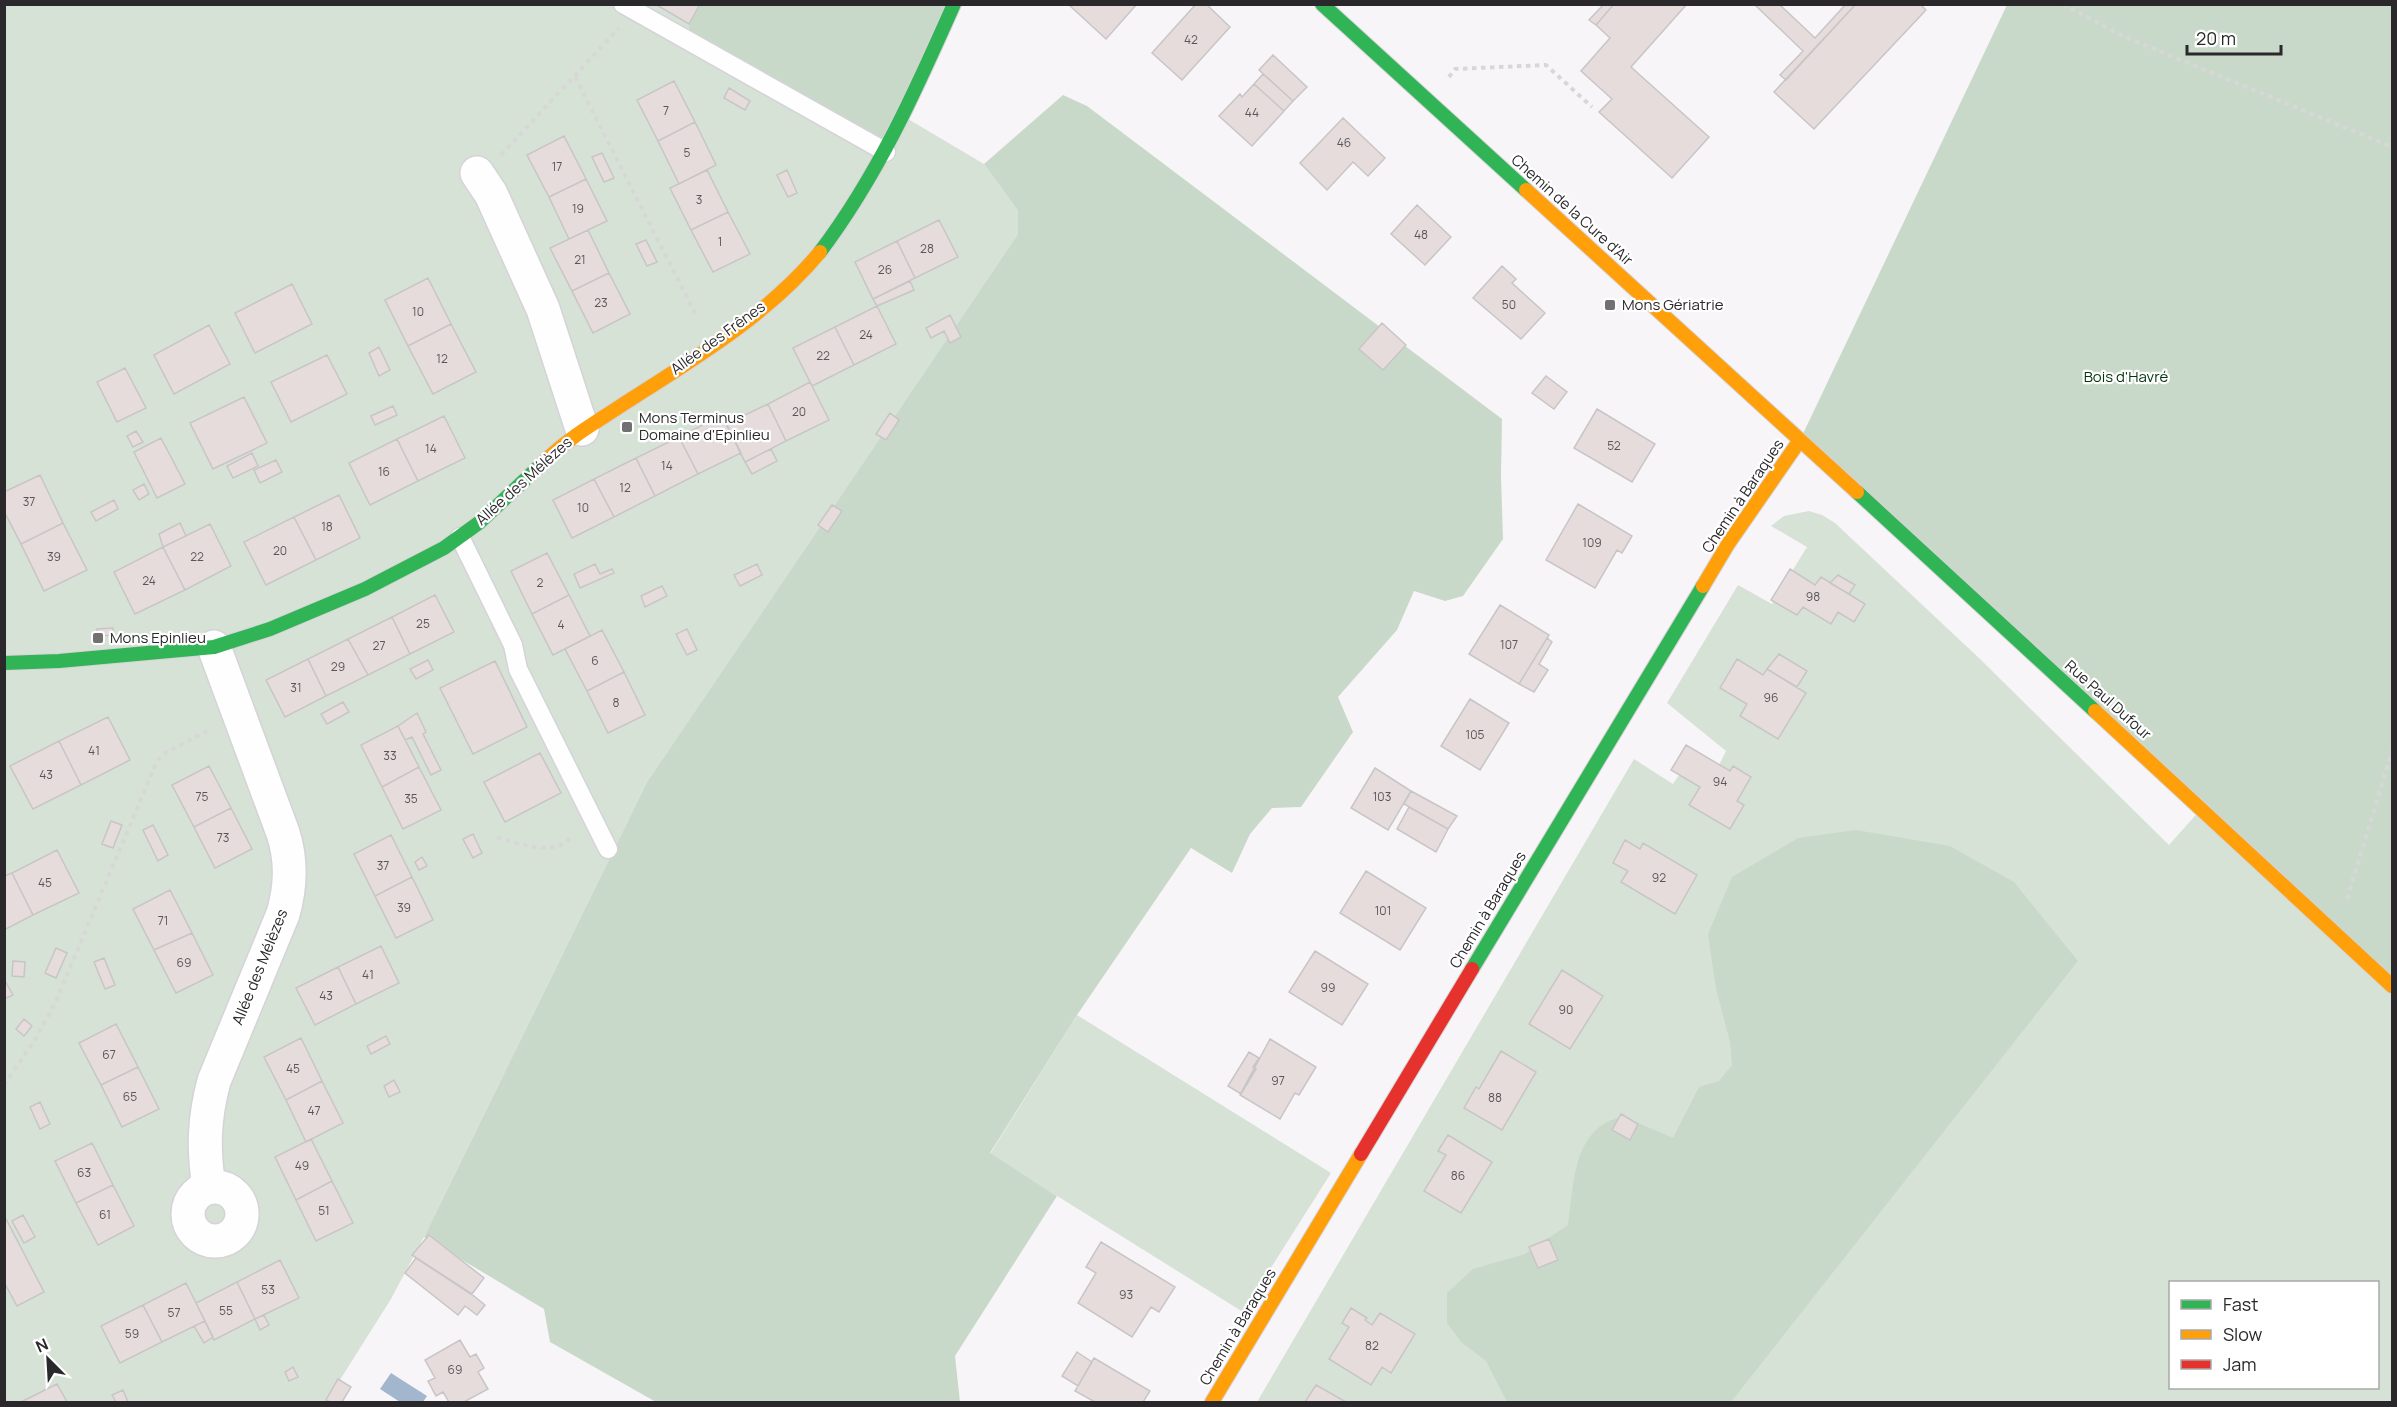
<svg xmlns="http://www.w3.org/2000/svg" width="2397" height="1407" font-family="Manrope,sans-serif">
<rect width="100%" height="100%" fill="#f8f5f9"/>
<path fill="#d6e2d6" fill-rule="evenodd" d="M5,5H700L689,24L903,116L984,164L1018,211V234L647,782L424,1237L391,1299L326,1402H5Z
M1809,511L1822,515L1835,523L1979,658L2169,845L2202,808L2392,986V1402H1257L1634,759L1673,784L1695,751L1719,765L1726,751L1667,703L1738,585L1772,604L1807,547L1771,526L1784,516ZM2170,1282H2378V1388H2170Z
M1077,1015L1331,1173L1243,1312L990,1154Z"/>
<path fill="#c9d9c9" d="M700,5H954L886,152L689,43V24Z
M2007,5H2392V986L1800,440Z
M1063,95L1087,106L1502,419L1501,475L1503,539L1463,596L1445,601L1414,591L1397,630L1338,697L1353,732L1301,807L1272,808L1250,834L1232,873L1191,848L1077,1015L990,1153L1057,1196L955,1356L960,1402H656L550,1342L544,1309L424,1237L647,782L1018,234V211L984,164Z
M1856,830L1950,846L2014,882L2078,961L1731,1402H1507L1486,1361L1461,1342L1447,1323V1293L1473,1269L1525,1254L1568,1225C1573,1191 1572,1143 1605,1123C1610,1120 1617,1118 1622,1116L1673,1138L1699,1087L1719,1081L1732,1065L1730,1042L1716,989L1708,934L1732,877L1798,838Z"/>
<path fill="#a2b7ce" d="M391,1373L427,1396L423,1402H400L380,1389Z"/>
<path fill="#e6dcdc" stroke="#c8c5c6" stroke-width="1.5" d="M655,4H700L689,24Z
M1068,4H1137L1106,39Z
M1196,4H1206L1230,27L1182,80L1152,53Z
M1604,4H1614L1596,25L1589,20Z
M1614,4H1687L1631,67L1709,137L1672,178L1599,112L1612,99L1581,71L1610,38L1596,25Z
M1754,4H1779L1815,38L1846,4H1856L1786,80L1780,75L1803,51Z
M1856,4H1920L1926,10L1814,129L1774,92Z
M1273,55L1307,87L1293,101L1259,70Z
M1263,74L1293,101L1284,111L1254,84Z
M674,81L695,122L658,141L637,100Z
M1254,84L1284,111L1252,146L1219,116L1240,94L1242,97Z
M729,88L750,101L745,110L724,98Z
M1343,118L1385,158L1368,176L1353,162L1327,190L1300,163Z
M695,122L716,165L679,184L658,141Z
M564,136L586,179L549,197L527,155Z
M602,153L614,178L604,182L592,157Z
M707,170L728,212L691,230L670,188Z
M787,170L797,193L788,197L777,175Z
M586,179L607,221L569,239L549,197Z
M1417,205L1451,237L1425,265L1391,234Z
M728,212L750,254L713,272L691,230Z
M939,220L958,257L915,278L897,241Z
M588,230L609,273L572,291L550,248Z
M646,240L657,262L647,266L636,244Z
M897,241L915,278L873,299L855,262Z
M1502,266L1516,279L1512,283L1545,313L1521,339L1473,298Z
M609,273L630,314L593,333L572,291Z
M428,278L451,324L408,346L385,300Z
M910,281L914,290L877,306L873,299Z
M292,284L312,324L255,353L235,313Z
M877,306L896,344L854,365L835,327Z
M950,315L961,337L950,343L944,331L931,338L926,328Z
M1382,323L1406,345L1383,370L1359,349Z
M451,324L476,372L433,394L408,346Z
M209,325L230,364L174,394L154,355Z
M835,327L854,365L812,386L793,348Z
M379,347L390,370L379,376L369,353Z
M327,355L347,394L291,422L271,382Z
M125,368L146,408L117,422L97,382Z
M1546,376L1567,392L1554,409L1532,393Z
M810,382L829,420L786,441L768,404Z
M244,397L267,443L213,469L190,423Z
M768,404L786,441L745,462L726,424Z
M393,406L397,415L375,425L371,416Z
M1597,409L1655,444L1632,482L1574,448Z
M890,413L899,420L886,440L876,434Z
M722,415L741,453L698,474L679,437Z
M444,416L465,458L418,481L397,439Z
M136,431L143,442L133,447L127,436Z
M679,437L698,474L655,496L636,458Z
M161,438L185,484L157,498L134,452Z
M397,439L418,481L370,505L349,463Z
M771,449L777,461L752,474L745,462Z
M252,453L258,466L233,478L227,466Z
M636,458L655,496L614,517L594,479Z
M276,460L282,472L260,483L254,470Z
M40,475L63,523L21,544L4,511V492Z
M594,479L614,517L572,538L553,500Z
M144,484L149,494L139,500L133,490Z
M339,495L360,538L316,560L294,517Z
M114,500L118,509L96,521L91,512Z
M1578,504L1632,536L1622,553L1617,550L1595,588L1546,560Z
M832,505L842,511L828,532L818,525Z
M294,517L316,560L266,585L244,542Z
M63,523L87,570L44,591L21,544Z
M180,523L186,536L163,547L159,534Z
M210,524L231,566L185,590L163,547Z
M163,547L185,590L135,614L114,572Z
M547,553L569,595L532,614L511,571Z
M595,564L600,574L612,569L614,573L580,588L574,574Z
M757,564L762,575L740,586L734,575Z
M1790,569L1815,585L1821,577L1865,604L1854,622L1838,612L1831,624L1803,607L1797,615L1771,600Z
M1838,575L1855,585L1849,594L1830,583Z
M662,586L667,596L645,607L641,596Z
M435,595L454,632L410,654L392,617Z
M569,595L590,636L553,655L532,614Z
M1500,605L1549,635L1519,684L1469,654Z
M392,617L410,654L368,675L348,639Z
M113,628L114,635L98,636L97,629Z
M687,629L697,650L687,655L676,634Z
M602,630L624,672L587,691L565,649Z
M1547,638L1552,642L1539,664L1548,670L1534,692L1519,684Z
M348,639L368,675L326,696L308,659Z
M1779,654L1807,671L1797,687L1767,669Z
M308,659L326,696L285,717L266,680Z
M1737,659L1763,675L1767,669L1806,693L1778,739L1740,716L1747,704L1720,688Z
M428,660L433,670L416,679L410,669Z
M495,661L527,727L473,754L440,688Z
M624,672L645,715L608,733L587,691Z
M1470,699L1509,723L1480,770L1441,746Z
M343,702L349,712L327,724L321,714Z
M417,713L426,732L423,734L441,770L431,775L412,737L405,740L398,726Z
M108,717L130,760L81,785L59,741Z
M398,726L419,767L382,787L361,745Z
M59,741L81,785L33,809L10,766Z
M1686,745L1730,771L1733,766L1751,777L1737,801L1744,805L1730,829L1689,805L1700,787L1671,770Z
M540,753L561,793L505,822L484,782Z
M209,766L231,808L194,827L172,785Z
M419,767L441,810L403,829L382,787Z
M1375,768L1411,791L1388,830L1351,808Z
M1411,791L1457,816L1448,829L1404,804Z
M1409,807L1448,829L1436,852L1397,829Z
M231,808L252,849L215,868L194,827Z
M111,821L122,825L113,848L102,844Z
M153,825L168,855L158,861L143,830Z
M473,834L482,853L473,858L463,839Z
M391,835L412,877L375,896L354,854Z
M1625,840L1640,849L1643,843L1697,875L1675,914L1621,882L1628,871L1613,863Z
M57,850L79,893L33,915L12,873Z
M422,857L427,866L419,870L415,862Z
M1366,871L1426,908L1400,950L1340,913Z
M12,873L33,915L4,930V876Z
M412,877L433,920L396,938L375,896Z
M170,890L192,933L154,950L133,909Z
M192,933L213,975L176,993L154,950Z
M381,946L399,983L356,1004L338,967Z
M56,948L67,953L56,978L45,973Z
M1315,951L1368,984L1342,1025L1289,992Z
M104,958L115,985L105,989L94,962Z
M13,961L25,962L24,977L12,976Z
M338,967L356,1004L315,1025L296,988Z
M1562,970L1603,996L1570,1049L1529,1024Z
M4,979L13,995L4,999Z
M24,1019L32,1026L24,1036L16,1029Z
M116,1024L138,1067L101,1085L79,1043Z
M386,1036L390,1044L371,1054L367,1046Z
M301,1038L322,1081L286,1100L264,1057Z
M1270,1039L1316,1067L1299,1095L1295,1093L1280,1119L1240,1095Z
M1501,1051L1536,1072L1502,1130L1464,1108L1476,1087L1479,1089Z
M1249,1052L1259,1058L1253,1067L1256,1069L1241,1094L1228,1086Z
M138,1067L159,1109L122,1127L101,1085Z
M394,1080L400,1092L389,1097L384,1086Z
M322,1081L343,1123L306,1142L286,1100Z
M40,1102L50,1124L40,1129L30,1107Z
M1621,1114L1638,1124L1630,1140L1612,1130Z
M1448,1135L1492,1162L1461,1213L1424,1191L1446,1155L1438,1151Z
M311,1139L332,1181L296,1200L275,1157Z
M92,1143L113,1185L76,1203L55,1161Z
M332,1181L353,1223L316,1241L296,1200Z
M113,1185L134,1226L98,1245L76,1203Z
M4,1215L44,1292L17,1306L4,1282Z
M23,1215L35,1237L24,1243L12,1221Z
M429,1235L484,1278L472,1294L412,1255Z
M1549,1239L1558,1260L1538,1268L1529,1247Z
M1101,1242L1175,1287L1159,1312L1151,1307L1132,1337L1078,1303L1096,1273L1086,1267Z
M416,1258L474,1296L485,1305L477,1315L465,1306L458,1315L405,1273Z
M280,1260L299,1298L255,1319L237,1282Z
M237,1282L255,1319L214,1340L196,1303Z
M186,1283L205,1321L162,1342L143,1305Z
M143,1305L162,1342L120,1363L101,1326Z
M1351,1308L1367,1318L1365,1320L1372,1325L1380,1313L1415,1334L1391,1373L1382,1367L1371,1385L1329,1359L1349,1327L1342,1323Z
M264,1315L269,1325L260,1330L255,1319Z
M205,1321L213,1337L204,1343L194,1326Z
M460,1340L470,1357L476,1354L484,1368L478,1372L488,1389L464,1402H449L443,1392L436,1396L428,1381L435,1378L425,1360Z
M1077,1352L1092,1362L1078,1386L1062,1376Z
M1094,1358L1150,1391L1143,1402H1095L1075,1391Z
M293,1367L298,1377L289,1381L285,1372Z
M338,1379L351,1387L342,1402H330L326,1400Z
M57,1384L67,1402H21Z
M1316,1385L1346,1402H1305Z
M123,1390L128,1402H116L112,1395Z"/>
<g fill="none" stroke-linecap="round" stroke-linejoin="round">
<defs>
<path id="lane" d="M623,4L886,152
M460,537L513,645L518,669L608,849"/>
<path id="street" d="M477,173L491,194L543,309L582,429
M188 1214a27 27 0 1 1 54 0a27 27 0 1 1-54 0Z
M209,1187C203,1149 204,1118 214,1081L283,914C291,886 292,861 283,833L214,647"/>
<path id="fast" d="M1322,4L1526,190
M820,252C878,175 915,92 954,4
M1857,492L2095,711
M4,663L59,661L214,647L270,629L365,589L444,548L480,522L548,458
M1472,969L1703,586"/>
<path id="slow" d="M1526,190L1857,492
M548,458C573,435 595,423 622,405C692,360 766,317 820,252
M1703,586L1728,544L1800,440
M2095,711L2392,986
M1212,1402L1361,1154"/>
<path id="jam" d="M1361,1154L1472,969"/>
</defs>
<use href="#lane" stroke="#d5d3d7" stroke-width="21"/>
<use href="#street" stroke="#d5d3d7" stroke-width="36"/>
<use href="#fast" stroke="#d5d3d7" stroke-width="16"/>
<use href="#slow" stroke="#d5d3d7" stroke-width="16"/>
<use href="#jam" stroke="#d5d3d7" stroke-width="16"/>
<path stroke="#d8d7d8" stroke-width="4" stroke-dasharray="4.5 4.5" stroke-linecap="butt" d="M2063,4L2125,37L2392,147
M575,77L697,317
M1449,77L1455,69L1546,65L1592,107
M501,155L619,28
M497,838C520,843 555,858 572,836
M2347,899L2392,751
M4,1085L36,1038L56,1001L157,761L165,753L211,729"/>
<use href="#lane" stroke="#fefefe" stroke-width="18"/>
<use href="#street" stroke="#fefefe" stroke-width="33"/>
<use href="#fast" stroke="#30b455" stroke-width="14"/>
<use href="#slow" stroke="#ff9f0a" stroke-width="14"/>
<use href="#jam" stroke="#e5322d" stroke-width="14"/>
</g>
<g fill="#727073" stroke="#fff" stroke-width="2">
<rect x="1604" y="299" width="12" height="12" rx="3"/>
<rect x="621" y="421" width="12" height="12" rx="3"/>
<rect x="92" y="632" width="12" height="12" rx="3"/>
</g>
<g text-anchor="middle" stroke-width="4.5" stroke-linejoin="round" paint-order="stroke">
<g font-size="12" fill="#5a5658">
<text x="1191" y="44">42</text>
<text x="666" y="115">7</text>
<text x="1252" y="117">44</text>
<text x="1344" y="147">46</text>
<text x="687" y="157">5</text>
<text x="557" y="171">17</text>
<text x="699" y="204">3</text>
<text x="578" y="213">19</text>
<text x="1421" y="239">48</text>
<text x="720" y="246">1</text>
<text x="927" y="253">28</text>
<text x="580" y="264">21</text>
<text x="885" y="274">26</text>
<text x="601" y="307">23</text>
<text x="1509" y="309">50</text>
<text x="418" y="316">10</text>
<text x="866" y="339">24</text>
<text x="823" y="360">22</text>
<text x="442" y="363">12</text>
<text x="799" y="416">20</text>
<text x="1614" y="450">52</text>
<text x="431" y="453">14</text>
<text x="667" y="470">14</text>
<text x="384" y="476">16</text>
<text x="625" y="492">12</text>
<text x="29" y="506">37</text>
<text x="583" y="512">10</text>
<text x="327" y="531">18</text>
<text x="1592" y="547">109</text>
<text x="280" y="555">20</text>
<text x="54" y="561">39</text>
<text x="197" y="561">22</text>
<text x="149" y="585">24</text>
<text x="540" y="587">2</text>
<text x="1813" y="601">98</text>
<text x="423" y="628">25</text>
<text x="561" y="629">4</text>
<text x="1509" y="649">107</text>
<text x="379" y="650">27</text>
<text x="595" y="665">6</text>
<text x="338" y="671">29</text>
<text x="296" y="692">31</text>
<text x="1771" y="702">96</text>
<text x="616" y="707">8</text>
<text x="1475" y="739">105</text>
<text x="94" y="755">41</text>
<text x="390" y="760">33</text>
<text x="46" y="779">43</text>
<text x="1720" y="786">94</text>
<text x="202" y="801">75</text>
<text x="1382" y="801">103</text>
<text x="411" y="803">35</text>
<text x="223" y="842">73</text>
<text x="383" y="870">37</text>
<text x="1659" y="882">92</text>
<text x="45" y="887">45</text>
<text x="404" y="912">39</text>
<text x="1383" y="915">101</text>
<text x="163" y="925">71</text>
<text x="184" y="967">69</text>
<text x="368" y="979">41</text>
<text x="1328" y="992">99</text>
<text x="326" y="1000">43</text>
<text x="1566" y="1014">90</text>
<text x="109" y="1059">67</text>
<text x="293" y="1073">45</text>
<text x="1278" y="1085">97</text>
<text x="130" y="1101">65</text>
<text x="1495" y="1102">88</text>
<text x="314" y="1115">47</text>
<text x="302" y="1170">49</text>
<text x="84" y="1177">63</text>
<text x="1458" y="1180">86</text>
<text x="324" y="1215">51</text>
<text x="105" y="1219">61</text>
<text x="268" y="1294">53</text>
<text x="1126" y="1299">93</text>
<text x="226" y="1315">55</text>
<text x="174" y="1317">57</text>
<text x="132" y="1338">59</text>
<text x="1372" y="1350">82</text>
<text x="455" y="1374">69</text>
</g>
<g font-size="15" fill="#2a282b" stroke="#fff">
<text transform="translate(1572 210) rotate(42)" y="5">Chemin de la Cure d'Air</text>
<text transform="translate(718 338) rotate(-36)" y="5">Allée des Frênes</text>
<text transform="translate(524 481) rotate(-42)" y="5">Allée des Mélèzes</text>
<text transform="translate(1743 496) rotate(-56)" y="5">Chemin à Baraques</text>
<text transform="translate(2108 700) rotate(42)" y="5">Rue Paul Dufour</text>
<text transform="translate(1488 910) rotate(-59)" y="5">Chemin à Baraques</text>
<text transform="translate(260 967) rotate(-68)" y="5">Allée des Mélèzes</text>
<text transform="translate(1238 1327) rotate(-59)" y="5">Chemin à Baraques</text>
</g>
<g font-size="15" fill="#2a282b" stroke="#fff" text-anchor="start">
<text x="1622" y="310">Mons Gériatrie</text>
<text x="639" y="423">Mons Terminus<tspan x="639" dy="17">Domaine d'Epinlieu</tspan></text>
<text x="110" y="643">Mons Epinlieu</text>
</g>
<g font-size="15" fill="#03350a" stroke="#fff">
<text x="2126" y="382">Bois d'Havré</text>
</g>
</g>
<rect width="2397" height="1407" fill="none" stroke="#2a282b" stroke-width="12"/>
<rect x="2169" y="1281" width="210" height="108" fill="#ffffff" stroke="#aaa9aa" stroke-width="1.5"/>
<rect x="2181" y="1300" width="30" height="9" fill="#30b455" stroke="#aaa9aa" stroke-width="1.5"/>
<text x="2223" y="1311" font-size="18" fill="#2a282b">Fast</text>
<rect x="2181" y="1330" width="30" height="9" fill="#ff9f0a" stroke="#aaa9aa" stroke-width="1.5"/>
<text x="2223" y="1341" font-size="18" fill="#2a282b">Slow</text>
<rect x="2181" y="1360" width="30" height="9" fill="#e5322d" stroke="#aaa9aa" stroke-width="1.5"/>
<text x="2223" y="1371" font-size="18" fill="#2a282b">Jam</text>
<g transform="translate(48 1359) rotate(336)" stroke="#ffffff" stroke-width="4.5" paint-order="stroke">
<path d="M0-4.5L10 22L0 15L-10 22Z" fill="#2a282b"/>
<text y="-9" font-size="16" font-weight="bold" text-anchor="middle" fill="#2a282b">N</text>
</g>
<path d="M2187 45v9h94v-9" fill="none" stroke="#2a282b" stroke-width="3"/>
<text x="2196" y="45" font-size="18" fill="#2a282b" stroke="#ffffff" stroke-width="4.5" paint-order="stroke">20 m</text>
</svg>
